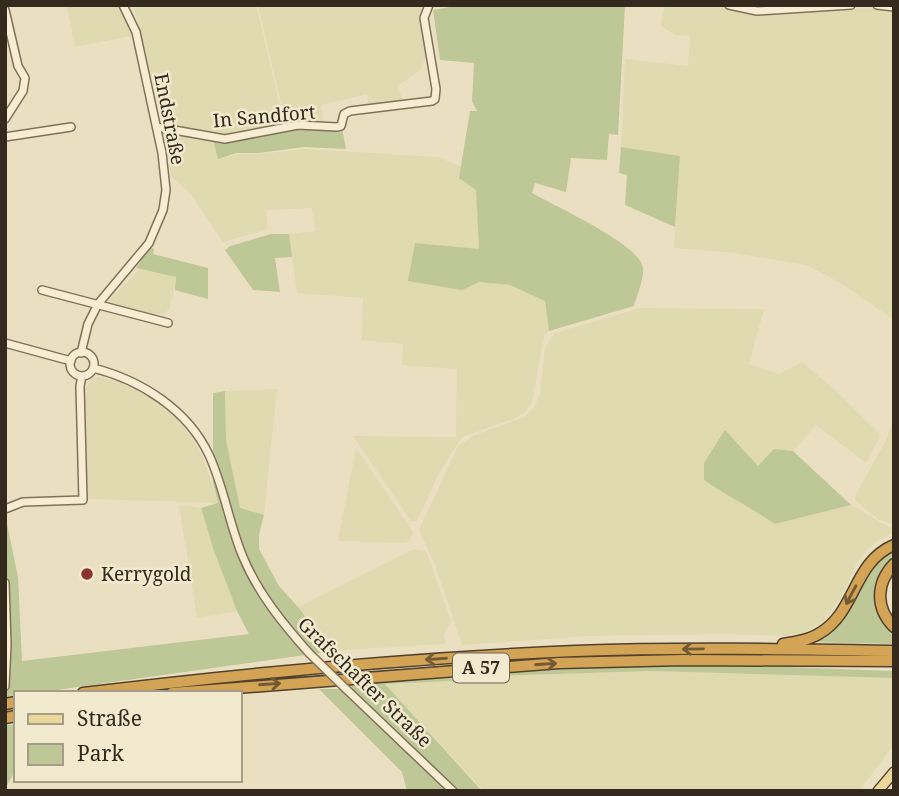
<svg xmlns="http://www.w3.org/2000/svg" width="899" height="796" font-family="'Noto Serif',serif">
<rect width="100%" height="100%" fill="#eae0c1"/>
<path fill="#dfdaaf" d="M75,5H118L125,18L131,36L75,47L67,7Z
M141,5H256L284,124L225,136L163,123L134,7Z
M258,5H422L427,48L425,59L420,70L398,86L403,102L369,106L367,94L321,105L323,122L286,124Z
M665,5H726L756,12L838,8L894,9V320L842,284L807,265L734,253L674,248L680,156L621,147L625,59L688,66L690,36L675,35L661,26Z
M163,130L213,140L219,159L238,154H260L304,149L438,157L462,167L459,178L476,190L479,250L416,243L462,290L479,282L510,285L545,301L549,331L544,336L532,403L524,413L513,419L462,437L439,473L417,521H411L353,436L456,437L457,369L402,365L403,344L361,340L363,298L297,293L289,234L315,231L312,208L266,210L268,229L223,242L191,194L171,176Z
M140,269L174,277L176,280L170,308L164,314L151,315L110,304L108,301Z
M640,308L764,309L749,364L779,374L802,362L835,390L881,435L866,463L816,425L793,451L786,449L730,497L742,502L775,524L851,505L882,523L894,528V533L876,542L865,552L857,563L841,597L823,621L802,634L784,636L725,634L590,636L462,645L434,562L419,530L458,446L473,436L524,417L534,408L540,393L545,347L555,333Z
M100,377L142,391L176,418L192,438L204,460L218,503L88,499L84,450V389L93,378Z
M277,389L264,515L240,509L226,440L225,391Z
M894,418V524L880,520L856,502L855,496L886,440Z
M356,448L413,532L411,538L406,543L338,541Z
M179,505L201,508L214,551L237,611L197,618Z
M414,549L426,551L451,621L444,635L445,644L341,650L326,644L300,611L298,607Z
M651,671L894,678V745L859,791H484L386,685L496,676Z"/>
<path fill="#bec796" d="M462,5H625L618,135L609,134L607,160L571,158L566,192L535,183L532,193C553,205 641,245 643,268C644,279 637,295 634,306L549,331L545,301L510,285L479,282L462,290L408,281L415,243L479,249L476,190L459,178L470,111H477L472,101L474,63L440,60L433,10Z
M293,127L342,128L346,149L304,147L259,153H237L218,159L213,140Z
M621,147L680,156L675,227L625,205L627,175L619,173Z
M271,234H289L292,257L275,258L280,292L253,290L225,250L230,246Z
M150,247L154,249L153,254L208,268V299L175,290L176,277L136,268Z
M225,391L226,440L240,508L264,515L259,535V549L279,586L298,607L326,644L341,650L35,693H16V695L5,697L6,519L18,577L22,661L249,634L237,611L214,551L201,508L218,503L213,483V393Z
M725,430L758,466L774,449L793,451L851,505L775,524C752,508 727,496 704,480V463Z
M894,548V557C867,575 870,615 894,634V644L806,642L814,640L877,558Z
M683,663L894,671V678L651,671L496,676L470,680L385,684L482,791H407L402,772L319,689H345L363,677L466,668Z
M5,725H16V769L5,789Z"/>
<g fill="none" stroke-linecap="round" stroke-linejoin="round">
<defs>
<path id="minor" d="M729,5L757,11L851,5
M877,5L894,7
M5,10L18,66L25,78L23,91L5,119
M157,127L225,139L298,125L337,127L341,126L344,114L350,111L432,101L435,99L436,89L424,18L429,5
M5,137L71,127
M42,290L168,323
M5,343L71,361
M70 364a12 12 0 1 1 24 0a12 12 0 1 1-24 0Z
M81,353L88,324L98,304L149,243L163,210L166,190L162,153L136,32L123,5
M93,368C141,380 188,410 209,455C224,487 229,524 243,557C258,593 283,624 309,653
M5,509L23,502L83,500L80,386L82,376
M5,583L7,645L5,686
M346,689L453,791"/>
<path id="major" d="M878,791L894,772"/>
<path id="highway" d="M894,564C876,583 875,608 894,627
M783,644C796,642 809,640 820,633C856,612 853,562 894,545
M83,693C247,673 411,658 575,651C681,647 788,649 894,651
M172,693L559,663L683,660L894,661
M5,704L16,702
M5,718L16,716"/>
</defs>
<use href="#minor" stroke="#82715a" stroke-width="10"/>
<use href="#major" stroke="#50402e" stroke-width="12"/>
<use href="#highway" stroke="#50402e" stroke-width="13"/>
<use href="#minor" stroke="#f6edd3" stroke-width="7"/>
<use href="#major" stroke="#ebd79a" stroke-width="9"/>
<use href="#highway" stroke="#d4a456" stroke-width="10"/>
<defs>
<path id="minor-bridge" d="M309,653L346,689"/>
</defs>
<use href="#minor-bridge" stroke="#82715a" stroke-width="10" stroke-linecap="butt"/>
<use href="#minor-bridge" stroke="#f6edd3" stroke-width="7"/>
</g>
<defs><path id="oneway-shaft" d="M-6 0H5M1.5-3L5.5 0L1.5 3" fill="none" stroke-width="1.6" stroke-linecap="round" stroke-linejoin="round" transform="scale(1.75)"/></defs>
<g stroke="#735a34">
<use href="#oneway-shaft" transform="translate(851 595) rotate(118)"/>
<use href="#oneway-shaft" transform="translate(693 649) rotate(179)"/>
<use href="#oneway-shaft" transform="translate(436 659) rotate(176)"/>
<use href="#oneway-shaft" transform="translate(546 664) rotate(-4)"/>
<use href="#oneway-shaft" transform="translate(270 684) rotate(-4)"/>
</g>
<circle fill="#8c332e" stroke="#f2eacf" stroke-width="2.5" cx="87" cy="574" r="7"/>
<g text-anchor="middle" stroke-width="5" stroke-linejoin="round" paint-order="stroke">
<rect fill="#f2eacf" stroke="#6c6352" stroke-width="2" x="453" y="653.5" width="56" height="29" rx="5"/>
<g font-size="18" font-weight="bold" fill="#33291d">
<text x="481" y="674">A 57</text>
</g>
<g font-size="19" fill="#33291d" stroke="#f2eacf">
<text transform="translate(264 116) rotate(-5)" y="7">In Sandfort</text>
<text transform="translate(170 119) rotate(79)" y="7">Endstraße</text>
<text transform="translate(365 682) rotate(44)" y="7">Grafschafter Straße</text>
</g>
<g font-size="19" fill="#33291d" stroke="#f2eacf" text-anchor="start">
<text x="101" y="581">Kerrygold</text>
</g>
</g>
<rect width="899" height="796" fill="none" stroke="#33291d" stroke-width="14"/>
<rect x="14" y="691" width="228" height="91" fill="#f2eacf" stroke="#a69d88" stroke-width="2"/>
<rect x="28" y="714" width="35" height="10" fill="#ebd79a" stroke="#a69d88" stroke-width="2"/>
<text x="77" y="726" font-size="21" fill="#33291d">Straße</text>
<rect x="28" y="744" width="35" height="21" fill="#bec796" stroke="#a69d88" stroke-width="2"/>
<text x="77" y="761" font-size="21" fill="#33291d">Park</text>
</svg>
